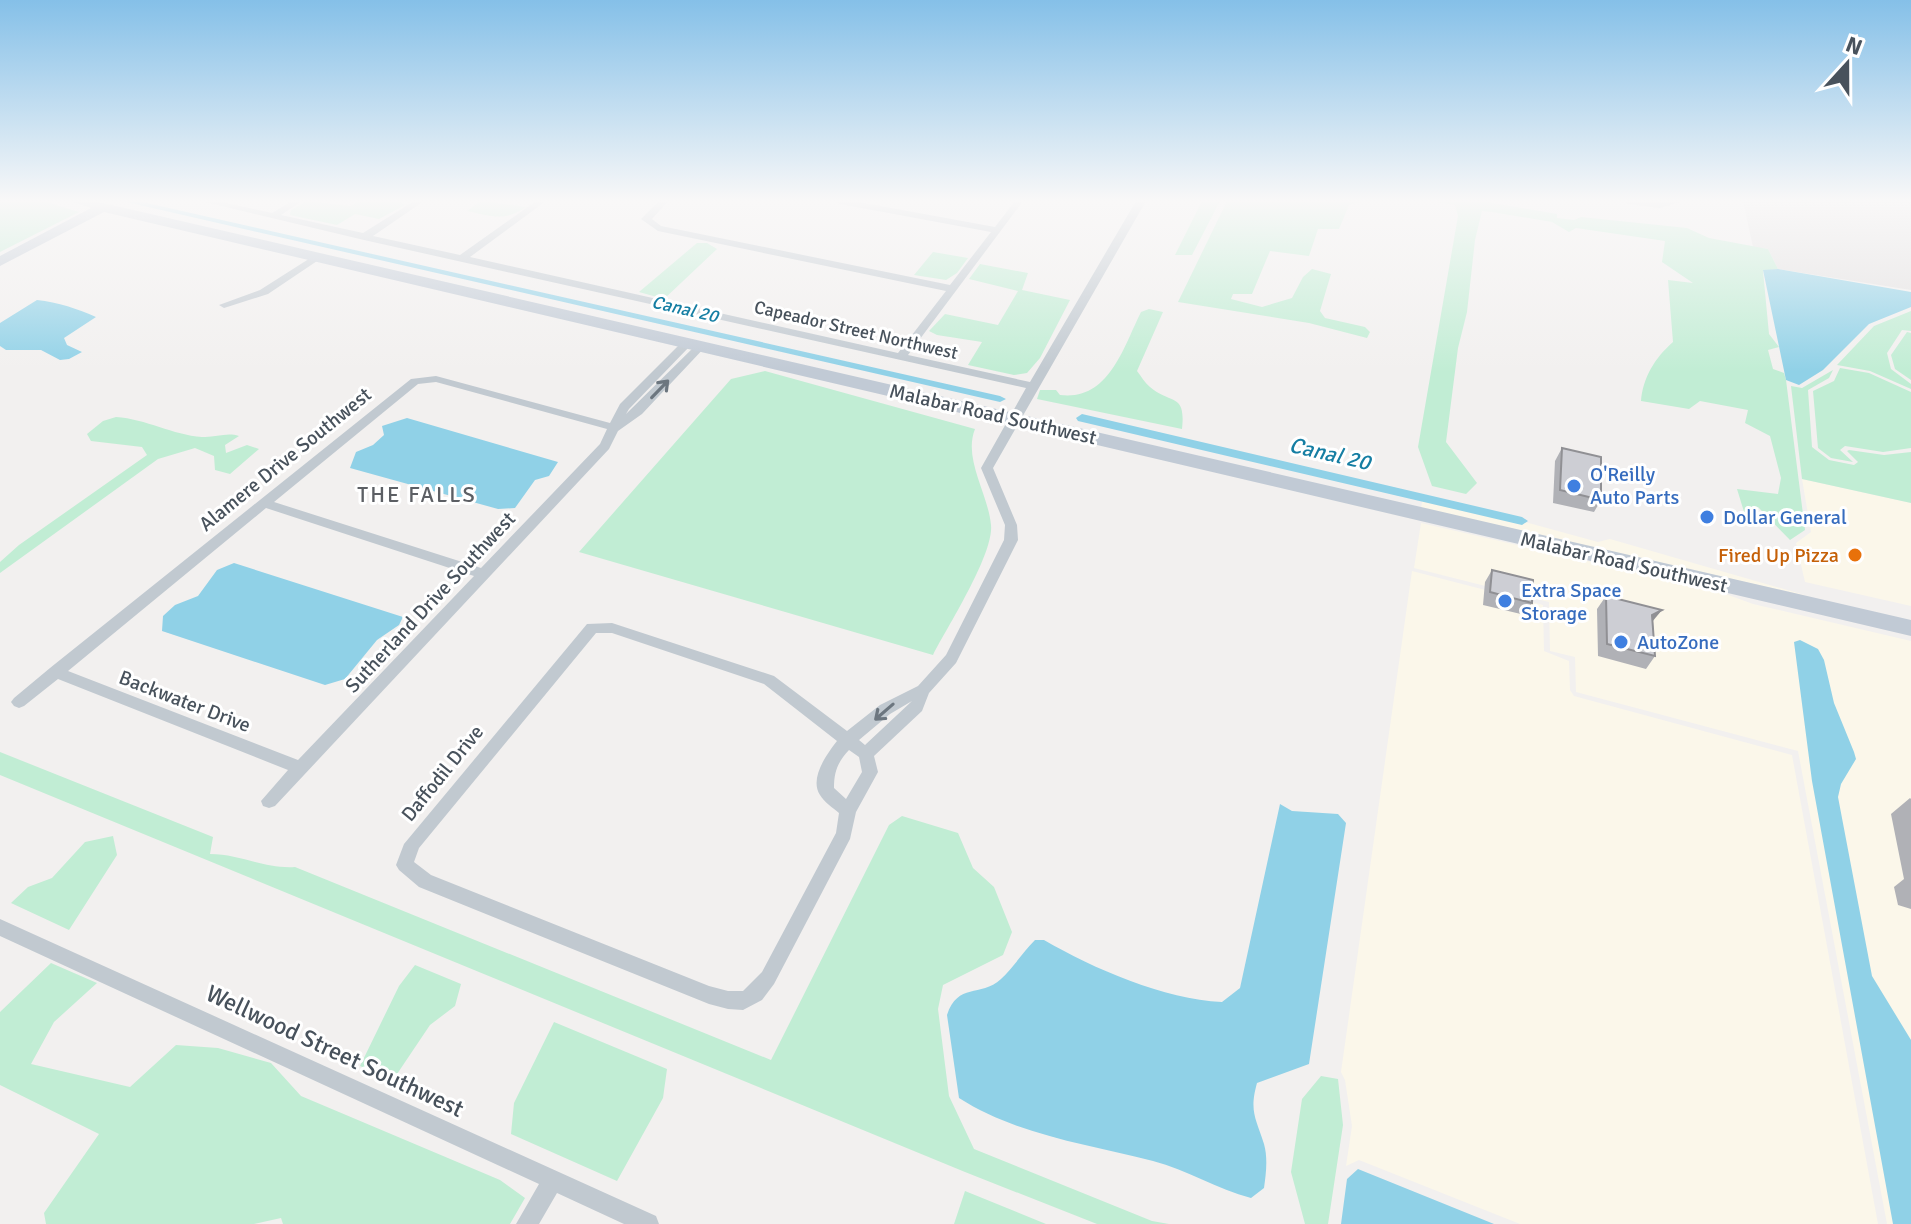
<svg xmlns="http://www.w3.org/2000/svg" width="1911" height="1224" font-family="Signika,sans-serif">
<rect width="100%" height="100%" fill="#f2f0ef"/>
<path fill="#fbf7ea" d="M1802,479L1911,503V606L1805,582L1796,543L1811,532Z
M1423,494L1598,542L1610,539L1808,596L1421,510Z
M1421,523L1715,590L1753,604L1911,641V1224H1887L1798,751L1576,692L1575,657L1550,651L1549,602L1414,568Z
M1412,571L1543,605L1544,651L1569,661L1570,690L1574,696L1792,755L1878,1224H1520L1359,1160L1346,1166L1352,1126L1345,1080L1341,1072Z"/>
<path fill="#e3e1e1" d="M1743,201H1911V290L1778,269L1768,249L1753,247Z"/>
<path fill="#c1edd4" d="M0,201H43L79,212L0,252Z
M307,201L350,206L360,201H399L405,205L379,219L355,214L337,225L290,215L291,210Z
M481,201L526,207C505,222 491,216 467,211Z
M1202,201H1220L1192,255H1175Z
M1227,201H1363L1349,205L1339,229H1318L1309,256L1270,251L1252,294H1233L1231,299L1262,307L1292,298L1303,277L1312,269L1331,274L1320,311L1325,318L1365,327L1370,332L1367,338L1309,323L1178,302Z
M1431,201H1481L1557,214V218L1574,220L1581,217L1687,228L1709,238L1768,249L1778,269L1763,271L1769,334L1779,347L1768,350L1773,369L1784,373L1786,380L1805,530L1790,540L1758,507L1745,515L1737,489L1778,494L1781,478L1770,436L1745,423L1748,410L1700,401L1689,409L1641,401C1643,377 1655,358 1673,342L1668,280L1693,283L1662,262L1665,241L1576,228L1569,232L1552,222L1492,212L1482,211L1475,240L1467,312L1458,348L1446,442L1477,483L1466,494L1432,486L1418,447L1458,216L1455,205Z
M697,243H707L717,249L664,299L639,292Z
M933,252L968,258L957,273L946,280L914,275Z
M980,264L1028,273L1022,290L1070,300L1040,358L1027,373L1014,375L968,365L982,342L937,335L929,331L945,314L998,325L1018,291L969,279Z
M1149,309L1163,312L1137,371C1141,376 1145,383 1150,387C1171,405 1186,392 1182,429L1037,399L1040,390H1056L1060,395C1109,401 1123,348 1141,312Z
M1911,311V331L1902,330L1887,353L1891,369L1911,384V389L1870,371L1837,365L1874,326Z
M1907,332L1911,333V380L1895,369L1891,355Z
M1840,368L1869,373L1911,392V448L1883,452L1845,446L1840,450L1853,462L1831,458L1818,448L1813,391L1834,381Z
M1833,370L1829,378L1808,390L1812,447L1829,460L1854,465L1858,462L1847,451L1849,450L1884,455L1911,452V503L1802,479L1791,386L1802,388Z
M765,371L975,429C963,459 988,493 991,525C994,554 948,626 933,655L579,552L731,379Z
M116,417C146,419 173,435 202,437C215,438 226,432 239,436L225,445L226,453L247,445L259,449L230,474L215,470L214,456L195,448L158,459L0,573V562L19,545L147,455L142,447L91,441L87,434L103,421Z
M0,752L213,837L210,854C240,854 264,869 295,867L771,1060L889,825L902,816L958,833L973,868L994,887L1012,932L1003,955L943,985L938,1009L949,1096L974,1149L1152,1221L1169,1224H1097L965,1172L0,775Z
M113,836L117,855L69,930L11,903L28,887L52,878L85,842Z
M51,963L97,983L54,1022L31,1064L130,1087L176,1045L218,1048L271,1063L301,1096L500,1180L525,1198L510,1224H283L281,1218L254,1224H46L44,1213L99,1134L0,1085V1012Z
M415,965L461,984L455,1006L430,1025L393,1080L360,1066L399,986Z
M554,1022L667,1069L663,1098L617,1181L511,1134L514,1103Z
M1321,1076L1338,1079L1343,1125L1328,1224H1305L1291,1172L1302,1099Z
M965,1191L1046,1224H954Z"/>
<path fill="#90d1e7" d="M1778,269L1911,292V307L1869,324L1823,370L1799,385L1786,380L1763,270Z
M37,300C58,302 78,309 96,317L64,338L67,345L82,352L69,359L60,360L41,350H6L0,346V323Z
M407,418L558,462L549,476L535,480L515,508L498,509L350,468L356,452L373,445L384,435L382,426Z
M234,563L403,617L399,625L377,640L345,679L325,685L162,631L163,616L175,605L198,596L217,570Z
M1800,640L1818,649L1824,660L1834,703L1854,752L1856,759L1841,784L1838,797L1872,976L1911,1040V1224H1893L1812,781L1794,642Z
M1280,804L1292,811L1338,814L1346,823L1309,1064L1257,1083C1249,1112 1256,1118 1264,1144C1268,1158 1266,1174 1264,1188L1251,1198C1217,1189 1187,1170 1153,1161C1087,1144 1017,1135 959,1098L947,1015C958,982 980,998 1001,979C1013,968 1023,952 1035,940H1044C1094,969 1164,999 1222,1002L1240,988Z
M1358,1169L1494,1224H1341L1347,1179Z"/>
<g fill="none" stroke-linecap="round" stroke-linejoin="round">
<path fill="#90d1e7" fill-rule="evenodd" d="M122,201H138L1000,396L1006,399L1000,402Z
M1082,414L1522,517L1528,521L1522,525L1078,421L1076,418Z"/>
<path fill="#c1c9d0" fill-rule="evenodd" d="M201,201H217L272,213L292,201H302L281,215L363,233L414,201H424L373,236L460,255L536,201H546L470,257L898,353L946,291L658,231L641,219L659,201H668L652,219L661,226L950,285L991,232L840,204L836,201H853L995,227L1015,201H1023L908,355L1030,382L1136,201H1146L993,468L1017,525L1018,540L956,663L929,693L922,711L874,756L878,772L856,812L850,839L774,984L762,1000L743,1010L728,1009L709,1004L419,887L399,870L396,865L404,844L587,624L612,623L774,676L847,731L880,705L918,686L946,655L1004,540L1005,525L981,468L1026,388L364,240ZM596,633H612L764,684L837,741C827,754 809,778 820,795C824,802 833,808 839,813L836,833L762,972L743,991H728L709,986L431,875L414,862L419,848ZM912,701L865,745L859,740L890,714ZM849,750L859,757L862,772L846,799L834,788C834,771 838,762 849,750Z
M1623,201H1683L1660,208L1628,204Z
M315,255L323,257L268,294L224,308L219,305L260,290Z
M687,340L692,343L691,345L629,409L626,414L697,344L701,343L706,346L642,414L618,431L609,449L275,806L269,808L263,806L261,801L288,770L58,679L24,706L19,708L14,706L11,702L14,698L50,668L411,379L436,376L610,423L620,404L683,341ZM436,382L607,429L600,444L481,568L274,502L418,384ZM266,508L474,576L298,760L68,671Z
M0,919L656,1216L659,1224H624L557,1193L539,1224H516L539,1184L0,936Z"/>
<path fill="#c1cad5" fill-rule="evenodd" d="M70,201L103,203L1911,620V636L104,212L0,266V256L91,208Z"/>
</g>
<path fill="#b0b1b6" d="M1562,448L1601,500L1594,512L1553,503L1555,461Z
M1492,570L1532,603L1525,615L1483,605L1485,582Z
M1606,596L1653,622L1655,656L1646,669L1598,656L1597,609Z
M1910,798L1911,799V909L1898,905L1894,887L1904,879L1891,814Z"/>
<path fill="#909094" d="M1662,610L1652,622V615Z"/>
<path fill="#cdced4" stroke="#909094" stroke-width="2" d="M1562,448L1601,457V500L1560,490Z
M1492,570L1533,580L1532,603L1490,592Z
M1606,596L1662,610L1652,615L1655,656L1607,644Z"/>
<defs><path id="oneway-shaft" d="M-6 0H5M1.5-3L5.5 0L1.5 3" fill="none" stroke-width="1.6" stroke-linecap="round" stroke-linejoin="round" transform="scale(2)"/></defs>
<g stroke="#6c767f">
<use href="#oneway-shaft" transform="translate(660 389) rotate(-46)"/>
<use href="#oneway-shaft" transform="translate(884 712) rotate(139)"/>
</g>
<linearGradient id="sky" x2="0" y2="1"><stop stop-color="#85c0e8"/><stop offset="0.54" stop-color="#f9f8f8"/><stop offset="1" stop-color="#f9f8f8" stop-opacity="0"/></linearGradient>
<rect width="1911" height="372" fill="url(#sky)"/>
<g fill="#3f7fe0" stroke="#fff" stroke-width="3">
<circle cx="1574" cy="486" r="8"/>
<circle cx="1707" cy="517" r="8"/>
<circle cx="1505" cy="601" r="8"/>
<circle cx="1621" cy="642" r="8"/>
</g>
<circle fill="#e8710a" stroke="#fff" stroke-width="3" cx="1855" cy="555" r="8"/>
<g text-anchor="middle" stroke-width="6" stroke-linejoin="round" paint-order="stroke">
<g font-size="18" font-style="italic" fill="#157ea3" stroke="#fff">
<text transform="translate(685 309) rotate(13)" y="6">Canal 20</text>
</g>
<g font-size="18" fill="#48525c" stroke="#fff">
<text transform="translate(856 330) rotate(13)" y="6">Capeador Street Northwest</text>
</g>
<g font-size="20" fill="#48525c" stroke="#fff">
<text transform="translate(993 414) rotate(13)" y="7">Malabar Road Southwest</text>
<text transform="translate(285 459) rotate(-39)" y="7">Alamere Drive Southwest</text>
<text transform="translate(1624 562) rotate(13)" y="7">Malabar Road Southwest</text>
<text transform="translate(430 602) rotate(-47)" y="7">Sutherland Drive Southwest</text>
<text transform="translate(185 701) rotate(21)" y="7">Backwater Drive</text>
<text transform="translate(442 773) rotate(-51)" y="7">Daffodil Drive</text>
</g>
<g font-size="20" fill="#366cbe" stroke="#fff" text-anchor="start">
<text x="1590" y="481">O'Reilly<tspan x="1590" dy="23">Auto Parts</tspan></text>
<text x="1723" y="524">Dollar General</text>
<text x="1521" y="597">Extra Space<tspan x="1521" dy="23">Storage</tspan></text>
<text x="1637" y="649">AutoZone</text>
</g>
<g font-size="20" fill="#c56008" stroke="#fff" text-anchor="end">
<text x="1839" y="562">Fired Up Pizza</text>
</g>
<g font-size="22" font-style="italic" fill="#157ea3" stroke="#fff">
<text transform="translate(1330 453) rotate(13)" y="8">Canal 20</text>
</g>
<g font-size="22" letter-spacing="2" fill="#5c5f64" stroke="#fff">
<text x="417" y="502">THE FALLS</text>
</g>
<g font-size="24" fill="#48525c" stroke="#fff">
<text transform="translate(335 1051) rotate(25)" y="8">Wellwood Street Southwest</text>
</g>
</g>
<g transform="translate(1847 64) rotate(21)" stroke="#ffffff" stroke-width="6" paint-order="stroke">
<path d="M0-6L14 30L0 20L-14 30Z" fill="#48525c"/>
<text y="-12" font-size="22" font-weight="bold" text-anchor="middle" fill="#48525c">N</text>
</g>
</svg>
